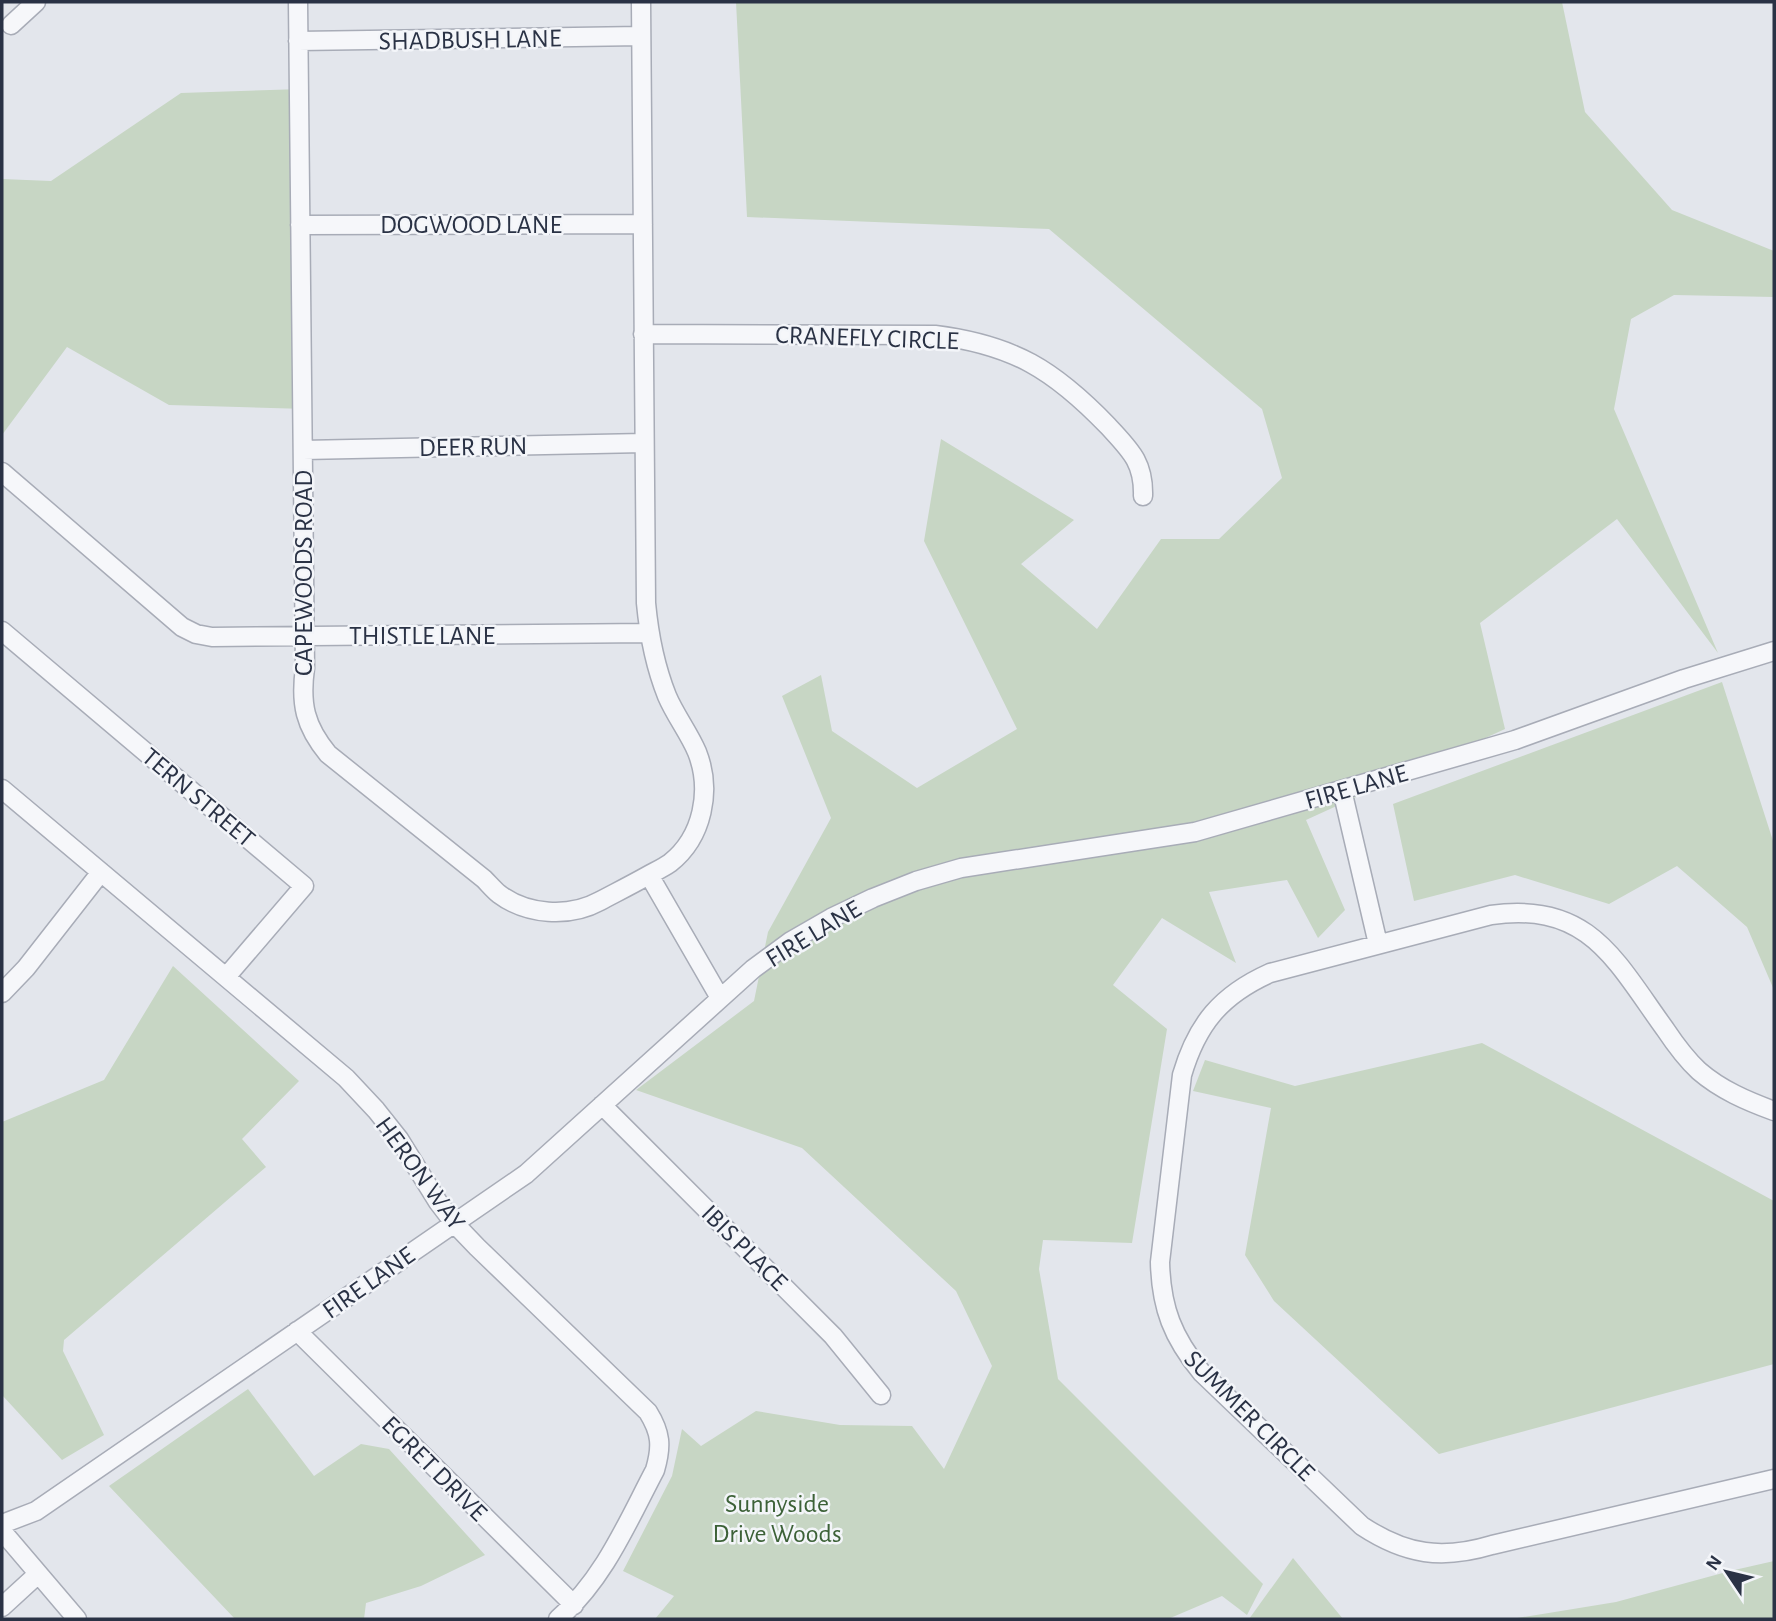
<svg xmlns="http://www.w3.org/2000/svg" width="1776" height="1621" font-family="'Alegreya Sans',sans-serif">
<rect width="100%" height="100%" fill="#e3e6ec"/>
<path fill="#c7d6c4" d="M736,2H1562L1585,112L1672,210L1774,251V297L1674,295L1631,319L1614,409L1718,653L1617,519L1480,623L1505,729L1306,820L1345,910L1318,938L1287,880L1209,892L1236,963L1162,918L1113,985L1167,1029L1132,1243L1043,1240L1039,1269L1058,1379L1263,1584L1247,1615L1222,1596L1168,1619H655L674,1596L623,1571L672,1476L682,1429L701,1446L756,1411L840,1425L912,1426L944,1469L992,1366L956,1291L802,1148L636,1090L754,1001L768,932L831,818L782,696L821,675L832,731L917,788L1017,729L924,541L941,439L1074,520L1021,564L1097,629L1161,539H1219L1282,478L1262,409L1049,229L747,217Z
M302,89L306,409L169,405L67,347L2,435V179L51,181L181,93Z
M1722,682L1774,844V990L1747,927L1677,866L1609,904L1515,875L1414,901L1393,804Z
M173,966L299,1081L242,1139L266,1167L64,1340L63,1351L104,1435L62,1460L2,1395V1122L104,1080Z
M1482,1043L1774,1201V1364L1439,1454L1274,1301L1245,1255L1271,1108L1193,1091L1205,1060L1295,1086Z
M248,1389L314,1476L361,1444L389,1449L485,1555L421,1586L366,1603L364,1619H235L109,1486Z
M1293,1558L1343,1619H1249Z
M1774,1561V1619H1511L1616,1602L1730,1571Z"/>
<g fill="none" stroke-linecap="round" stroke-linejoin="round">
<defs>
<path id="minor" d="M298,2L305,668C300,704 305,726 328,754L484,879C489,884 494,890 499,894C527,915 569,918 600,901C615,893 631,885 647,876C654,872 663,868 670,863C703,837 712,790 697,752C689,733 675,715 667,696C655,666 649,635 646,603L641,2
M11,25L36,2
M298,41L641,36
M300,225L643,224
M643,334L935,335C1014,345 1054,370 1108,426C1130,450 1144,462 1143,496
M303,450L644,443
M2,472L182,627L196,634L212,637L649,633
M2,631L304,886L226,977
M2,789L346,1078L376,1110L399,1139L438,1202L454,1223L477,1247L648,1412C661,1433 662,1446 655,1470C627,1523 604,1579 558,1619
M1342,790L1378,944
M649,875L720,998
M2,993L26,968L101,872
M602,1105L833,1336L881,1395
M1774,1111C1747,1101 1721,1090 1699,1071C1686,1059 1675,1044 1665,1029C1615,960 1589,901 1491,915L1270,973C1221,995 1197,1024 1182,1075L1160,1262C1161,1308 1173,1338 1202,1373L1362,1526C1406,1555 1442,1560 1492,1545L1774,1479
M297,1331L574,1605
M2,1524L36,1511L526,1174L753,969L791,941L831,918L873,898L916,881L961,868L1195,832L1515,740L1684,679L1774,651
M2,1531L77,1619
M2,1607L38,1574"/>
</defs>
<use href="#minor" stroke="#a8acb7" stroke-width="21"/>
<use href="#minor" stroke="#f6f7fa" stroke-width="18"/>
</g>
<g text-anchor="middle" stroke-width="5" stroke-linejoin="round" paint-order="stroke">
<g font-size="26" fill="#2a3245" stroke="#f3f5f9">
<text transform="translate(470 39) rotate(-1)" y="9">SHADBUSH LANE</text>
<text x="471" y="233">DOGWOOD LANE</text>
<text transform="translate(867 337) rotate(2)" y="9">CRANEFLY CIRCLE</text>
<text transform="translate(473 446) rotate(-1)" y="9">DEER RUN</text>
<text transform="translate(303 573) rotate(-90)" y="9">CAPEWOODS ROAD</text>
<text x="422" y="644">THISTLE LANE</text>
<text transform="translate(1356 786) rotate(-16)" y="9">FIRE LANE</text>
<text transform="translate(199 797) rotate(40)" y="9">TERN STREET</text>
<text transform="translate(813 933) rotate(-31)" y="9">FIRE LANE</text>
<text transform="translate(421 1173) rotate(54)" y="9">HERON WAY</text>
<text transform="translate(745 1247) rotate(45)" y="9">IBIS PLACE</text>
<text transform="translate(368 1282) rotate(-35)" y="9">FIRE LANE</text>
<text transform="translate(1250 1415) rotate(45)" y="9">SUMMER CIRCLE</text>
<text transform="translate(435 1468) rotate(45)" y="9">EGRET DRIVE</text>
</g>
<g font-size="26" fill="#3c6137" stroke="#f3f5f9">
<text x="777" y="1512">Sunnyside<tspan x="777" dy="30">Drive Woods</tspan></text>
</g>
</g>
<rect width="1776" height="1621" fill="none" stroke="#2a3245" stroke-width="7"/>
<g transform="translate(1727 1572) rotate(305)" stroke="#f3f5f9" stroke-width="5" paint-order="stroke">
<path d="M0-5L12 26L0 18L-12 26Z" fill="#2a3245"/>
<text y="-10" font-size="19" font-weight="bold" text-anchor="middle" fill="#2a3245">N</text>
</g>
</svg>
